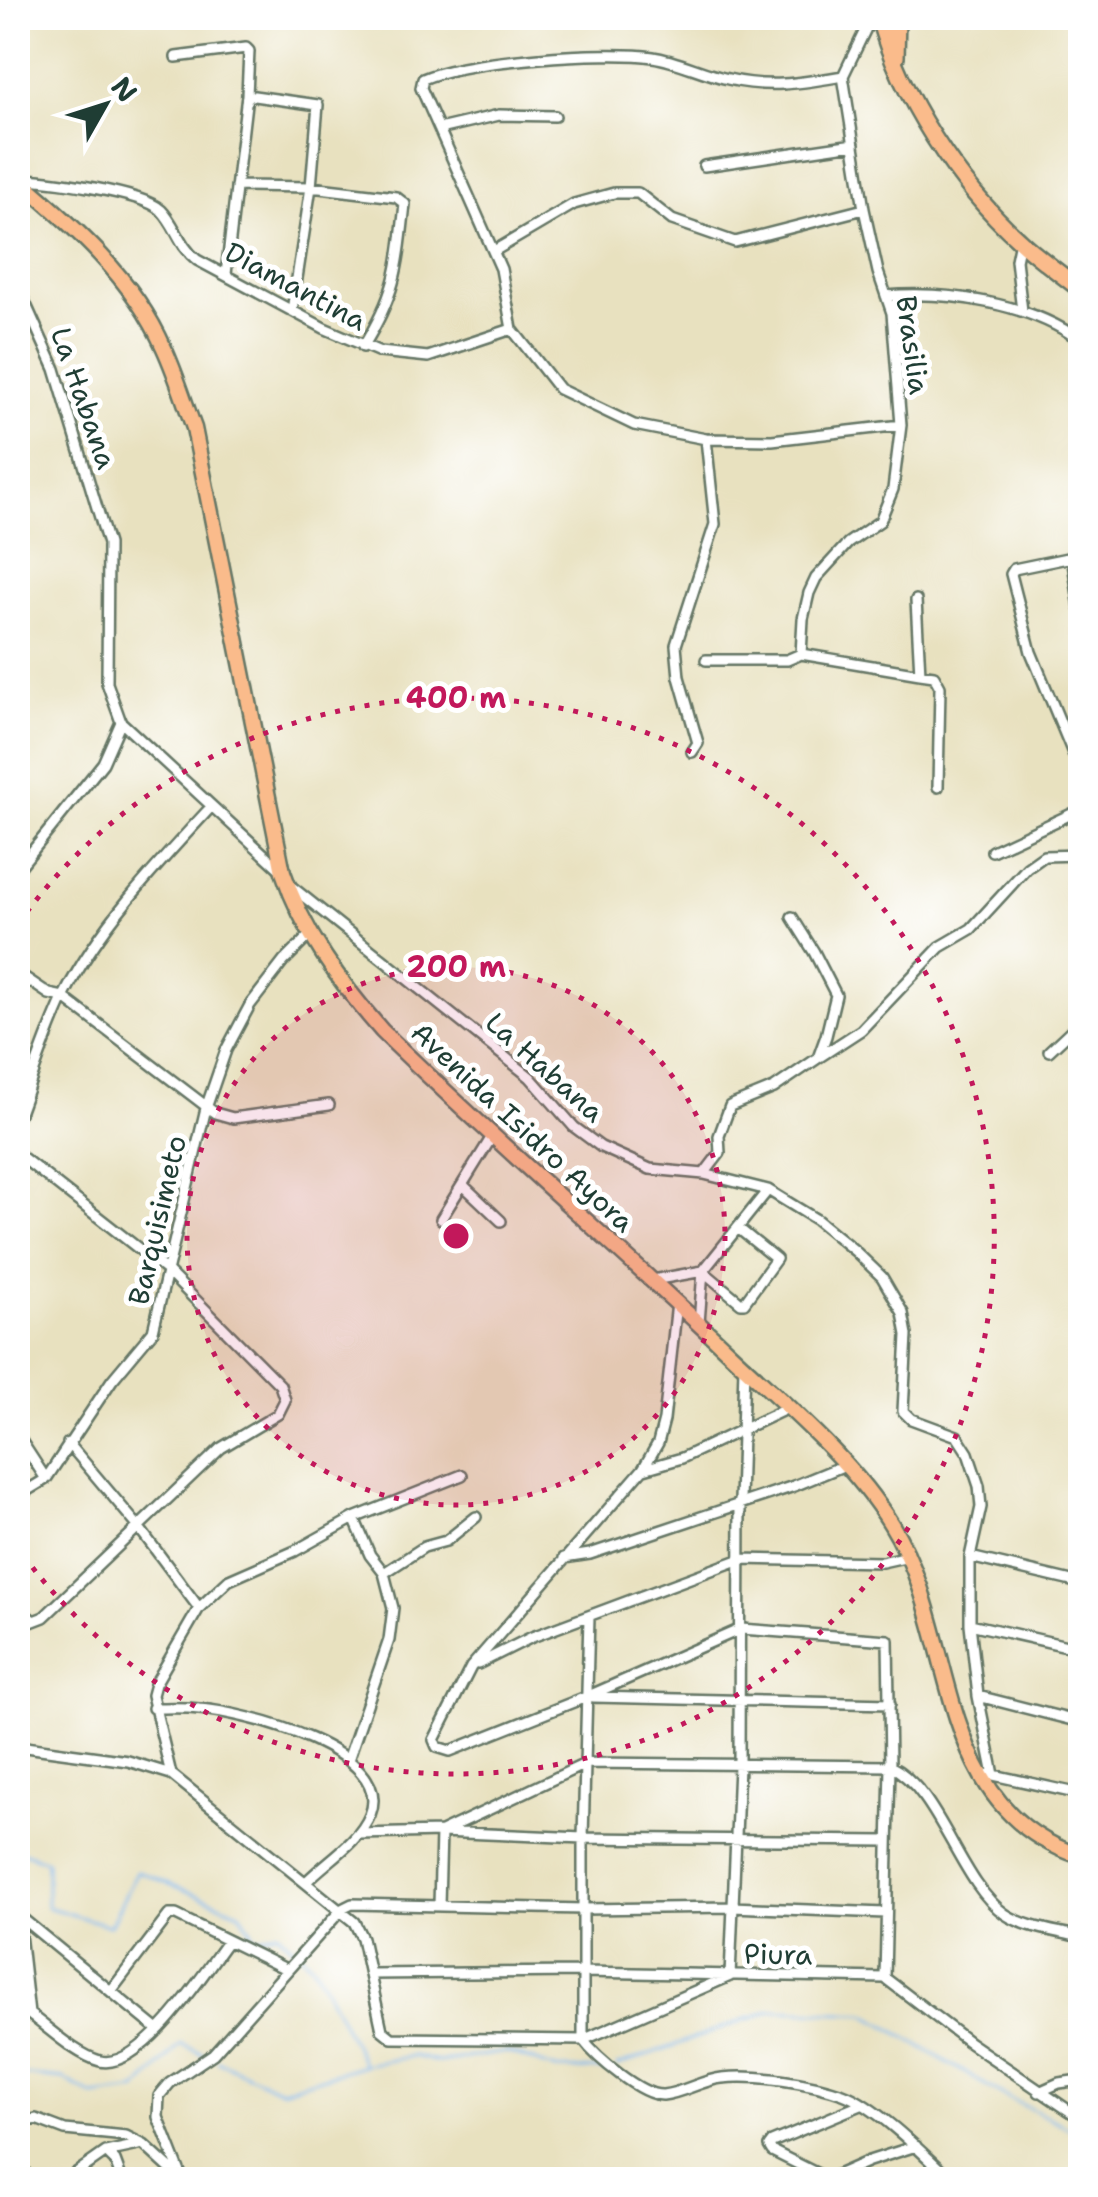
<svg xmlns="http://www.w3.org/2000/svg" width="1098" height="2197" font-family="'Shantell Sans',sans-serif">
<rect width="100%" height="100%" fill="#fff"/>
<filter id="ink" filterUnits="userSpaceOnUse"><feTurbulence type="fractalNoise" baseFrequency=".01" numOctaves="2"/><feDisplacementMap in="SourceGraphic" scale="20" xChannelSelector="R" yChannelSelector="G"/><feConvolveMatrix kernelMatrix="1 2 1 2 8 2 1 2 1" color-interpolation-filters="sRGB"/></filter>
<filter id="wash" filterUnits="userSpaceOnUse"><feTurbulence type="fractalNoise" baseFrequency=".0048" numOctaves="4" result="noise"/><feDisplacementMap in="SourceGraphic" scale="40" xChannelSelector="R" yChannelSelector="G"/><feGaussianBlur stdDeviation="2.25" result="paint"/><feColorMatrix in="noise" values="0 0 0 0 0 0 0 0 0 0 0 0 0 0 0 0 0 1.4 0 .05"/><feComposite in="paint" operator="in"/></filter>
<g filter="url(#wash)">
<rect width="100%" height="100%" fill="#e8e1bf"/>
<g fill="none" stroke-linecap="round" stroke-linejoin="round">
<path stroke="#7db7ee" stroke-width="2.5" d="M18,1850L47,1861V1907L110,1926L137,1871L240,1912L256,1938L277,1932L315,1968L364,2065
M218,2061L281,2090L364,2065L413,2056L438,2062L507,2052L556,2069L607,2070
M617,2066L772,2010L866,2014L1004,2096L1080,2133
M18,2077L23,2075L64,2079L93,2096L137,2090L181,2044L203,2054"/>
</g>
</g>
<g filter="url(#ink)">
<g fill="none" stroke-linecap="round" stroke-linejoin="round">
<defs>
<path id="minor" d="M1062,18V19
M176,57L246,48L249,51L247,95L226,274
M247,95L318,105L311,187L292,311
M439,129L499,115L555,116
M704,166L854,144
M18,179C45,179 142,192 161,210C176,225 179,246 197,260L324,328L380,352L428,357L512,329L559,389L634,425L706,439L772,440L901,425
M236,186L311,187L396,197L405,204C398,267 397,292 363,347
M1020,241L1016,260L1022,311
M494,251L574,204L614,193H638L672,220L735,242L864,209
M18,287L55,369L108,544L107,683L121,722L281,870
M886,296C949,291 1029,303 1080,340
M512,329L501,269L421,88L423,79C465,60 607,50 653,57C679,61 703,74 728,79C770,89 801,83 843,76
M1080,506L1072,557L1080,608
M1072,557L1014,569L1011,574L1031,652L1080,770
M916,600L920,674L934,676L940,687L938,787
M801,654L803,619L809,593L816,578L848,543L880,521L893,489L901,425L892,313L878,272L864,209L843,76L871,18
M801,654L920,674
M706,660H787L801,654
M692,752L698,743L679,677L676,645L715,524L706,439
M992,851L1080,810
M18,869L103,763L121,722
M292,887L530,1077L574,1127L601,1147L650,1169L704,1174L768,1190L817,1220L855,1251L882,1277L903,1313L907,1335L903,1411L911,1419L957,1436L968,1453L979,1486L981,1507L970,1557V1624L978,1696L994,1775
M18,973L49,994L63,997L215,1113L233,1118L329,1105
M1049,1051L1080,1022
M818,1058L861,1030L940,947L971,929L1027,868L1044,856L1080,855
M18,1116C33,1076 46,1033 65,994C100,925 158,864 211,807
M18,1154L167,1271L280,1385L285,1400L278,1414L221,1448L44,1617L18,1627
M704,1174L720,1153L719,1136L730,1106L774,1088L818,1058L826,1036L836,995L814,952L792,917
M463,1185L501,1221
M441,1219L493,1135
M703,1271L741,1303H744L776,1259L738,1228
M653,1280L703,1271L768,1190
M677,1303L664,1420L658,1443L643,1469L471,1667L434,1740L437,1747L450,1751L586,1697L741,1629L888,1640L890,1766L885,1978
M699,1323L703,1271
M18,1436L46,1479
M68,1443L137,1525L199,1608
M644,1469L682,1458L788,1408
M18,1496L46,1479L112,1380L153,1331L206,1108L226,1050L250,1005L284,961L311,934
M1080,1544L1077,1547L1080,1556
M970,1557L1080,1583
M564,1558L590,1554L794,1486L845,1465
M384,1573L424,1547L446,1541L476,1517
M18,1608L31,1619
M589,1617L583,1838V2040C596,2057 641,2096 663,2095C683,2093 702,2080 722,2078C755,2074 812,2083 843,2094C876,2106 925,2155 951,2180
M970,1624L1080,1649
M478,1664L532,1637L741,1559L882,1562L909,1556
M978,1696L1080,1722
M593,1697L890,1704
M153,1708C168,1708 184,1707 199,1709C243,1712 396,1750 370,1815C359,1842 328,1860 307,1881
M18,1746L128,1761L171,1774L354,1922L362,1938L382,2030L392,2038L583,2040L730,1976
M348,1760L389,1640L393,1608L384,1573L370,1555L354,1518
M171,1774L152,1695L155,1684L199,1608L229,1580L295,1551L354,1518L462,1475
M989,1774L1080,1794
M441,1832L587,1763L890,1766C940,1790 959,1882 1005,1914C1026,1928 1057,1931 1080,1937
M360,1834L441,1832L583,1838L888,1841
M439,1905L441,1832
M18,1915L158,2030
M18,1916L29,2014
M370,1974L583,1972L885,1978L970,2043L1080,2118
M730,1976L739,1766L740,1501L744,1366
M111,1991L169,1915H176L286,1969
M29,2014C50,2029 75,2054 100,2061C142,2071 205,1971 227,1942
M1039,2092L1059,2083L1080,2080
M861,2105L772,2142L769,2146L772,2151L828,2179L869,2161L916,2146
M18,2124L36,2119L65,2130L126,2136L144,2145L180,2178
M106,2152L115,2161L122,2180
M18,2156L28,2180
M66,2180L106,2152L139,2145
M183,2180L158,2117L159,2096L170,2083L213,2054L342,1909L352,1904L584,1909L732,1907L885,1913"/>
<path id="primary" d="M18,179C75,227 133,278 164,348C176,374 184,401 194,428L283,872C303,932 340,983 382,1031C495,1142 616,1245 731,1354C786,1406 851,1459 891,1524C961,1635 930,1807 1080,1856"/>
<path id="trunk" d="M879,18C900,96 958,185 1019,240C1038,258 1060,273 1080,289
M896,57L897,18"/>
</defs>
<use href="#minor" stroke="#657665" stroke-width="14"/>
<use href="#primary" stroke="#657665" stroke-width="19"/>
<use href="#trunk" stroke="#657665" stroke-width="20"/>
<use href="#minor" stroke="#fff" stroke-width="9"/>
<use href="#primary" stroke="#fabb8b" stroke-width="14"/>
<use href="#trunk" stroke="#fabb8b" stroke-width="15"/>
</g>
</g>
<circle cx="456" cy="1236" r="269" fill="#c2185b" fill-opacity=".12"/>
<g fill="none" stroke="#c2185b" stroke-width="5" stroke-dasharray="5 10">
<circle cx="456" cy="1236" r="269"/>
<path d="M18 924A538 538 0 1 1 18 1548"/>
</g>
<g text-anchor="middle" stroke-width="10" stroke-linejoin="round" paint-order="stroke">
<g font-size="28" fill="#1f3d34" stroke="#fff">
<text transform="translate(296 286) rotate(28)" y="10">Diamantina</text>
<text transform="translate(913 345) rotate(82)" y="10">Brasilia</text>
<text transform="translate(84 398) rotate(71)" y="10">La Habana</text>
<text transform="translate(545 1067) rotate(42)" y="10">La Habana</text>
<text transform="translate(523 1127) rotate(43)" y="10">Avenida Isidro Ayora</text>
<text transform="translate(157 1220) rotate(-77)" y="10">Barquisimeto</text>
<text transform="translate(778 1954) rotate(1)" y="10">Piura</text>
</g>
</g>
<circle cx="456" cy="1236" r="15" fill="#c2185b" stroke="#fff" stroke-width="5"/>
<g font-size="30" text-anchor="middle" font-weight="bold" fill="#c2185b" stroke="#fff" stroke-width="10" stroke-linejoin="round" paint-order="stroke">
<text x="456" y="708">400 m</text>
<text x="456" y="977">200 m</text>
</g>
<rect width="1098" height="2197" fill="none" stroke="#fff" stroke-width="60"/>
<g transform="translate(105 105) rotate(51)" stroke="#ffffff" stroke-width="8" paint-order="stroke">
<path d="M0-8L18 38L0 25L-18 38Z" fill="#1f3d34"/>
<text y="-15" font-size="28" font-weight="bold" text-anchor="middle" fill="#1f3d34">N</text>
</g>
</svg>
